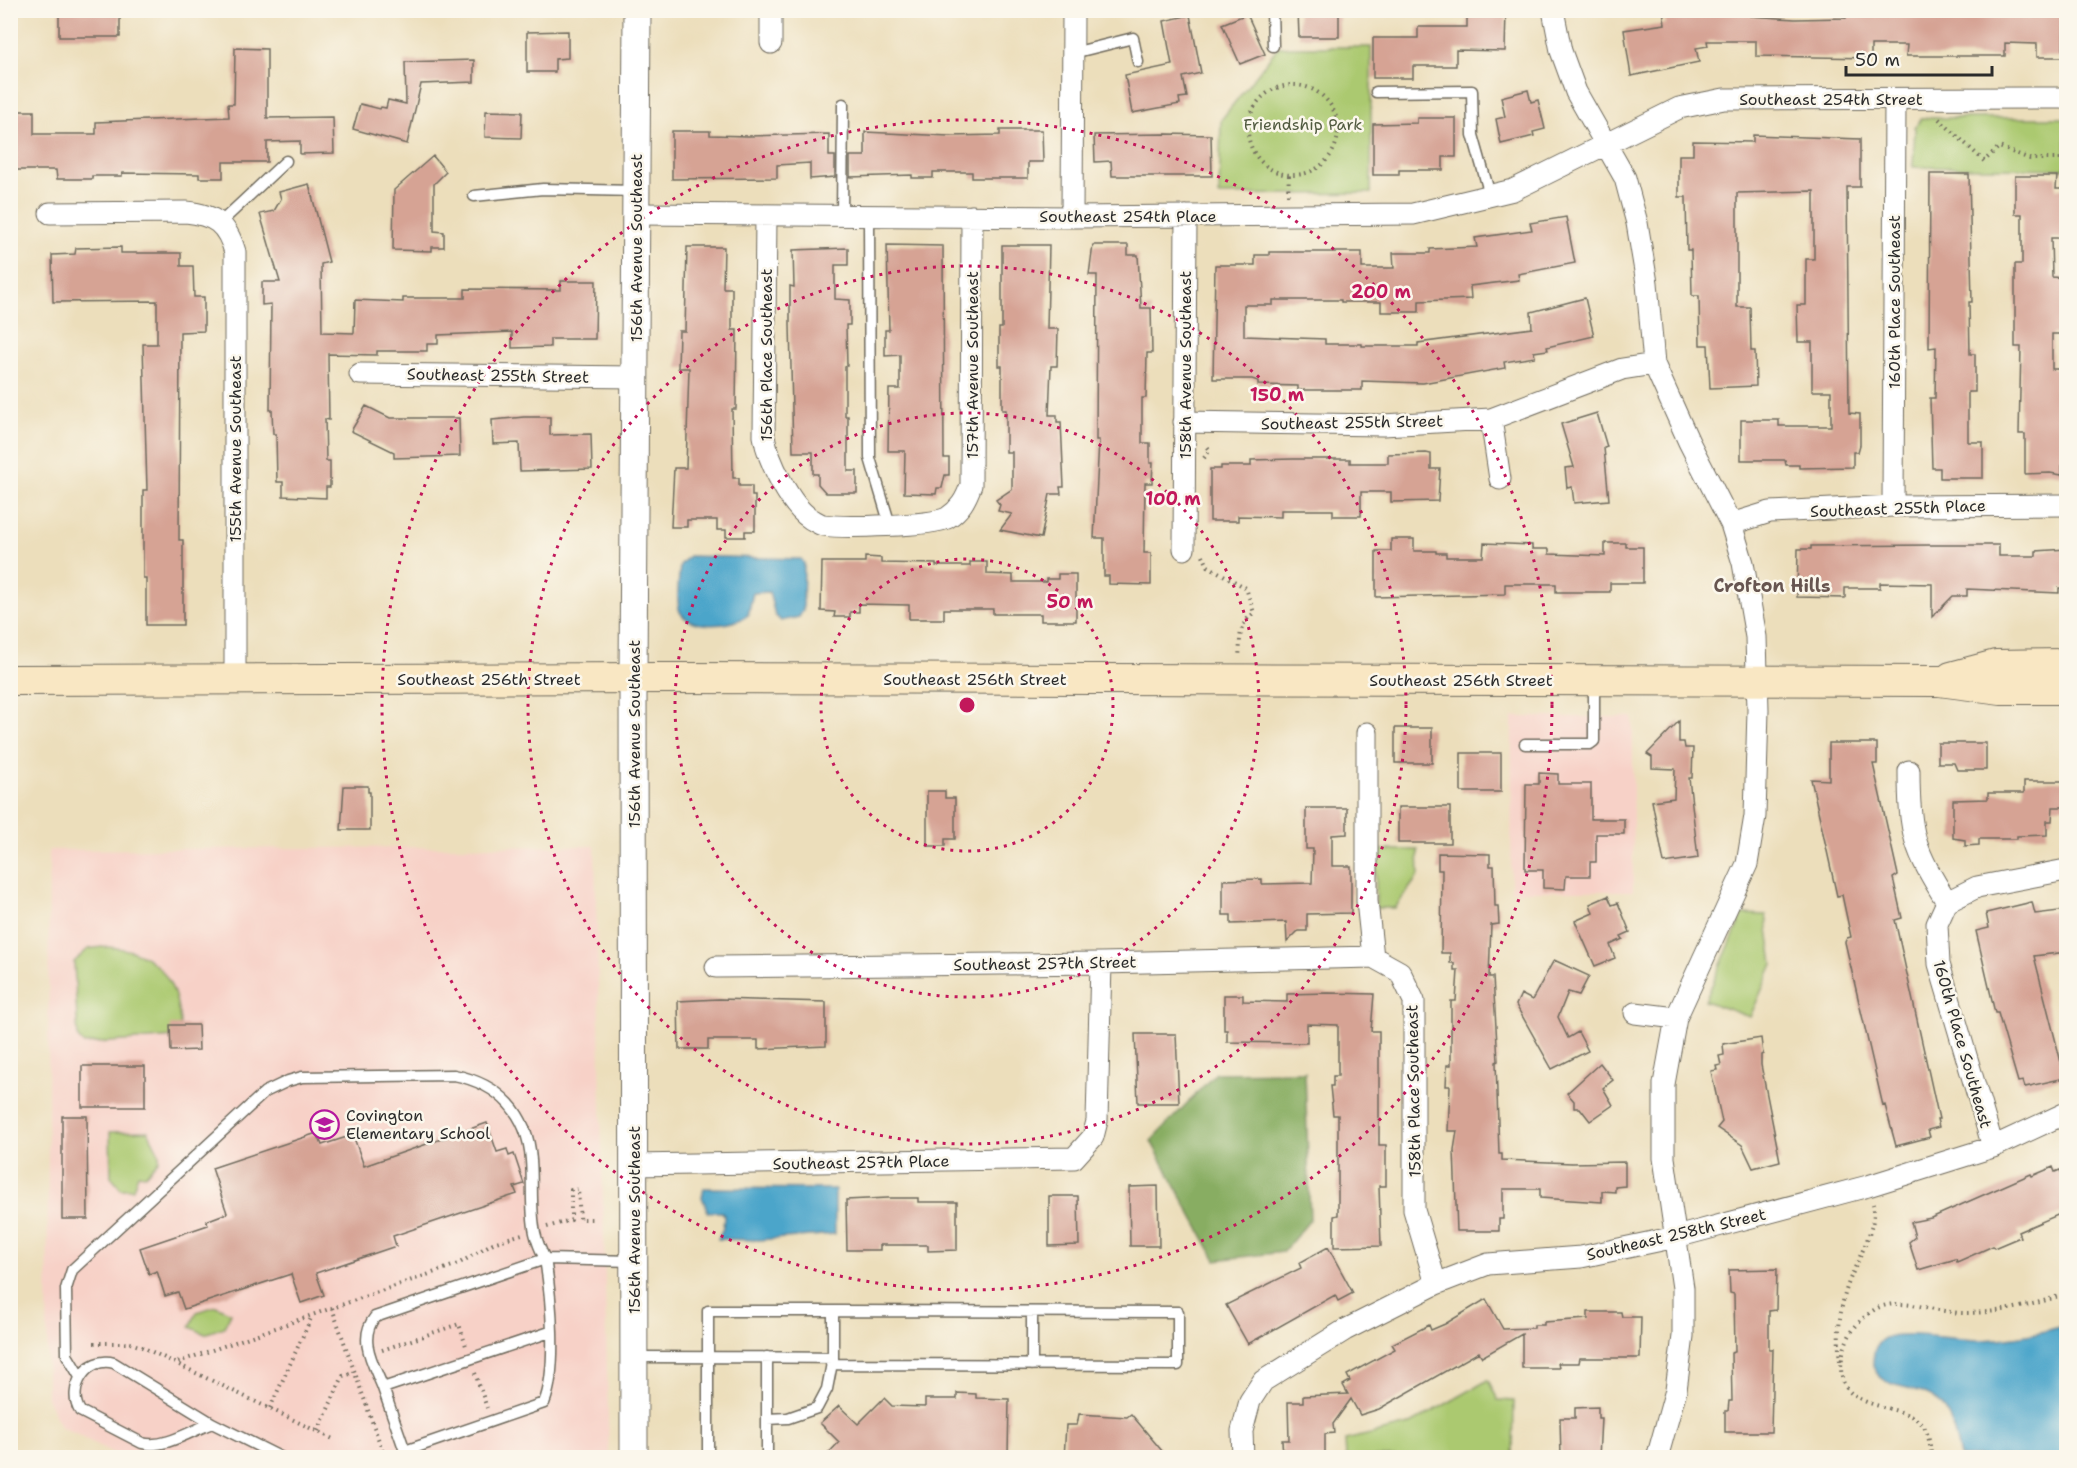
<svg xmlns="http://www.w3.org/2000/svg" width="2077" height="1468" font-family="'Shantell Sans',sans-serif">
<rect width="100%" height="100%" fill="#fbf7ec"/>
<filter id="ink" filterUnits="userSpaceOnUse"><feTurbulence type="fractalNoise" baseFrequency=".0167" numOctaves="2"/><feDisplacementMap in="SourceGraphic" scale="12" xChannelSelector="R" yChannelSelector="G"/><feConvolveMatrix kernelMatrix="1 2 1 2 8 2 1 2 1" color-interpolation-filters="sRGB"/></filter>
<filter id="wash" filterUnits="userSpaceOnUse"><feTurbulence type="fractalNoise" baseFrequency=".008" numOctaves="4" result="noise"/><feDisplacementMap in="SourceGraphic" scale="24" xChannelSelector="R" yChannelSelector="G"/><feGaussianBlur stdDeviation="1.35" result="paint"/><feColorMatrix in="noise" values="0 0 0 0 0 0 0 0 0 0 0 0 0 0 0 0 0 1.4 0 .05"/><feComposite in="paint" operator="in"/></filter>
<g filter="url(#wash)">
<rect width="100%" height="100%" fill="#ecdebb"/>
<path fill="#f7d1c7" d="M1512,717H1633V891H1511Z
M595,846L609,1457H121L60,1426L47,1397L49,850Z"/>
<path fill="#abc970" stroke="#6b7a4e" stroke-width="1.5" d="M1278,47H1371V193L1219,195L1221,120Z
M1921,118H2066V169L1913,167L1915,128Z
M1376,850H1418L1419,875L1395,908H1376Z
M1743,914L1766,915L1773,964L1750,1017L1705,1001Z
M102,947C143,947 171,967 178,1009C180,1019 182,1029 176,1037L84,1044L78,1038L74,962L88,949Z
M148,1131L159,1153V1160L145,1175L138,1174L133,1189H121L111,1177L110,1132Z
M216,1306L231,1313L224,1327L205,1334L190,1327L197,1312Z
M1488,1380L1498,1400L1514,1401L1513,1457H1346L1345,1440L1409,1425Z"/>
<path fill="#88ad62" stroke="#5a6c46" stroke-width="1.5" d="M1305,1072L1310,1220L1283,1252L1216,1260L1151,1141L1216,1073Z"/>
<path fill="#4ca5ca" stroke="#3c687a" stroke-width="1.5" d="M689,556L801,559L804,563L803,610L799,617L781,621L775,615L769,592L753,593L748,615C734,627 685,631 679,609C676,596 679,579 680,565Z
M704,1188L835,1189V1234L759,1240L718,1239L723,1228L724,1215L722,1212H708L702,1197Z
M2066,1325V1457H1960C1956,1439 1952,1415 1938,1401C1921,1384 1882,1392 1873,1366C1873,1356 1874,1343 1885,1338C1903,1329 1957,1341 1981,1340C2011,1339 2038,1334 2066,1325Z"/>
<g id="blocks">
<path fill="#d6a394" d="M59,10H120V37H59Z
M1298,10H1339V37H1299Z
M1467,10H1506L1505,51L1456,50V66H1413V78H1373V38H1418V27H1467Z
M1663,10H1751L1750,16L1795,19L1846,18V10H1966V13L2064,10L2063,57H2037V44L2005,43V56H1906L1907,45H1871V58L1756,56V41H1707L1708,46L1696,48L1699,62L1631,76L1624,30L1665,24Z
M1247,14L1265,54L1240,64L1222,24Z
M1190,15L1201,73L1183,77L1187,97L1179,98L1180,104L1132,113L1125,75L1172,65L1164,21Z
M568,31V58L555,59V72H527V32Z
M235,48L267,49V118L333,117L334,153L300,154V141L267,142V162H223V178H199V174L122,173V176H92V179H57L56,170H10V111H34V134H96V122L229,117L228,104H234Z
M474,60V82L421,84L407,144L353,129L360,104L380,109L381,107L386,108L388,100L406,104L405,62Z
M1528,90L1531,102L1538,100L1545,129L1533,132L1534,136L1501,144L1496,119L1505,117L1501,97Z
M486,111L522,112L521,138L485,137Z
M1417,118H1456V157H1443V170H1399V175H1373V124L1417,123Z
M1000,130H1042L1043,162H1028V178H972V172H933V178H912V175L850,177V156H865V132L949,136L1000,135Z
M672,131H710V135L748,136L829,134V156H835V177L810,179V163L777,165V178L672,179Z
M1166,134L1211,135L1212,176H1112L1111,161L1095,162L1094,135Z
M1753,135L1860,139V187H1847L1849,413L1860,414V445L1858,452H1853V467L1799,468V465H1786L1785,460H1741V420H1779V426H1831V391H1812V342H1798L1797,305H1806V259H1814V191L1737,193V307H1750L1751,351H1755L1756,386L1710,388L1708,345H1700L1699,296H1692L1691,250H1687L1686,197H1679V155H1693V141L1753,142Z
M433,156L446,172L434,184V231L444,232V247H432V251L393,250L394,190Z
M1930,174H1969L1972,302H1969L1970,354H1975V392H1968V442H1983V478H1940V468H1932L1930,398H1935L1936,347L1929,348Z
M2015,176H2057L2056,189H2065V238H2051L2052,277L2064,278V334H2052V369H2065V391H2062L2067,463H2062V475L2050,473L2025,474V434H2019L2021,347H2015V264H2022V214H2015Z
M309,184L329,262L321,264L322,332L354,333L355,300L403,302V298H465V289L561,290V281H596L595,339H550V347L512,348V332L438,335V344H427V351H377V355L328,354L329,420L325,419L326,461H330V487H326V498L283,496V482H277L276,434H273L272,410H270L271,304L262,305V282H280L260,214L274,211L281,199L279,192Z
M1566,217L1575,263L1518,274L1519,280L1470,286L1471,299L1419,301V312H1381V302H1341V300H1273V305H1244V336L1325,339V344H1362V346H1418V343L1532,328L1531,312L1585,298L1594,336L1547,347L1548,350L1534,352L1535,357L1504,362L1505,368L1423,383L1362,381V390H1298V386L1258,385V381L1252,379H1213L1215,265H1255V255H1269V252H1362V268H1394L1393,253H1430V249L1477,247L1475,238L1532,230L1530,223Z
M887,245L943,246L944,458H949V475H945L942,488H937L936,494L904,493L905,451H888L889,389H900V355L885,356V330H889Z
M1002,245H1049L1047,329H1058L1057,366H1051L1049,415H1057V422H1061L1064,487H1060L1061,494H1050L1041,538L1000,530L1012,514L998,511L1000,505L996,500L1012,489V452H1006V410H1002V366H999V328H1002Z
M1093,245H1128V255H1138L1141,308H1151L1152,353H1147L1146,398H1142V443H1150V463H1153L1152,483H1145L1144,553H1151V585L1109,584V576H1104V538H1094L1099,440H1096L1097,275H1089Z
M121,247V253H181V266H193L194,297H204V331L180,332L179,540H183V625H146V578H143V490H147L143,344H157V301L53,302L52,255L75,254L76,248Z
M687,247H724L723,288H732V330H737L736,409H732L733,478H739V486H752V496H755V531H745V537H726V530H717V520H687V527H671L674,468H686L689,368H678L679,331H685Z
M848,248V265H835V299L850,300V325H846L847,366H845V416H848V471H857V493H826L818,484V474H813V452H793L790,325V286L794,287L793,250Z
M366,406L390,418H459L460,456L394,458V452L351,431Z
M1597,413L1607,447L1604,448L1609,500L1574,503L1572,487L1567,488L1565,468L1574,467L1561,424Z
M524,417H550V435L591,434L592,469L520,471L519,443L493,444L492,420Z
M1426,453L1431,454V469H1440L1438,501L1391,502V492H1361V516H1333V510H1281V517L1238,516V521H1210V469H1221V466H1251V460L1293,459H1350V463H1388V454Z
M1391,539H1414V551H1436V553H1446V557H1483L1484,543L1532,545V549H1549V554L1605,556V543H1626V547H1643V583H1610V592H1556V584H1505V594L1376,597V551H1391Z
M1932,545H1999V556H2036V551L2067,549V588H2059V593L1967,589V596H1953L1932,617V584L1880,583V588H1845V598L1797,597L1798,549H1811V546Z
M865,557L881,558V563L936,564V566H970V562H987V574L1013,575V582H1046V579H1058V574H1076V621H1041V614H993V609H944V619H909V605L859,604V612H850V617H834L835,612L821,611L822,562H865Z
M1679,721V742H1684L1685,748H1693L1692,778H1689L1698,858L1664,863L1652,801L1674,798L1675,769L1652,768V757L1647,754Z
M1395,728H1432V763H1395Z
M1829,743H1877V764H1873L1898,875L1893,878L1902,918L1895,920L1939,1119H1937L1939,1127L1928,1130L1930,1137L1896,1146L1885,1105L1883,1106L1845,942L1847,938L1851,937L1842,895L1837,896L1811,779L1829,780Z
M1938,743H1986V770H1957L1954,763H1938Z
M1461,753H1501V792H1461Z
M1539,773L1558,774V784H1591V819H1624V834H1596V862H1590V876H1566L1565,889L1543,888V870H1525L1526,784H1539Z
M2024,781H2067V807H2053L2052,821H2047V835L2017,836V839H1979V845L1965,846V840L1953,838V800L1988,799V793H2024Z
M344,786H368V792H370V830H341Z
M927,791H945V798H955V839H945V846H927Z
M1398,807H1450V843H1398Z
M1306,808H1347V834L1332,835V866H1351V913L1307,914V931H1298L1287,942L1286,922L1231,924V915H1223V880L1262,879V884L1312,883L1313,849H1306Z
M1438,853L1490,854V866H1494L1495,906H1498L1499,924L1491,925L1489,977H1493L1498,1061L1496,1062L1499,1154H1502V1160L1572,1163L1625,1162V1186L1615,1187V1192L1602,1191V1202L1540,1198V1189H1503V1219H1499V1231H1457L1454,1150L1457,1131H1448L1450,1086H1446L1447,1065H1451V1001H1456L1458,970H1454V963H1450V953H1441L1442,870H1438Z
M1608,896L1612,905L1618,903L1630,932L1621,936L1623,939L1610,945L1615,958L1595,966L1575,921L1593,913L1590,904Z
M2032,902L2035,914L2067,910V952L2034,956L2065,1078L2025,1087L2023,1081L2018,1082L1998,1013H1995L1976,931L1989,928L1986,913Z
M1554,960L1589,976L1579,995L1568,992L1558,1017L1568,1038L1578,1032L1588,1051L1552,1069L1516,1005L1521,994L1532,1000Z
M1328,993L1374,994L1371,1031H1379V1145H1386V1186H1379L1381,1246L1334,1247V1216L1338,1215V1115H1333L1330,1086H1333V1076H1338V1025L1307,1024V1043L1227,1042V1030H1224V995H1243V1001L1287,1002V994Z
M719,999L826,1002V1046L758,1049V1040H708V1049H679L678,1001Z
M170,1025H198L199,1050L171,1051Z
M1135,1034H1176L1179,1103H1138Z
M1761,1038L1763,1054L1761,1055V1065L1780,1161L1753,1168L1742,1145L1717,1128L1722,1122L1711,1071L1717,1070L1716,1066L1721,1065L1719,1056L1724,1055L1723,1044Z
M1600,1063L1613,1080L1603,1088L1613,1105L1590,1121L1580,1108H1574V1101L1567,1093Z
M82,1066H145V1107H82Z
M62,1116H87L88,1219H62Z
M487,1123L497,1152L507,1149L509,1156L514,1154L524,1184L514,1187L517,1194L393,1236L396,1246L316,1273L324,1295L301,1303L291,1274L184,1309L178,1292L165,1296L157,1271L149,1274L140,1248L208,1225L206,1221L227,1213L212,1168L317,1133L322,1145L353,1135L364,1166Z
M2053,1167L2055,1172L2060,1170L2067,1184V1211L2018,1232L2020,1237L1994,1248L1993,1246L1957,1262L1956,1259L1918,1270L1909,1242L1915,1237L1911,1222L1931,1218L2031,1174L2032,1176Z
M1158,1186L1159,1246H1130L1129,1187Z
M1049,1196H1078L1079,1245L1049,1246Z
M888,1198H918V1202H957V1250L928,1251V1245H880V1250H847L846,1200Z
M1328,1247L1353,1293L1338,1301L1335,1295L1248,1344L1226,1305L1301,1268L1299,1263Z
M1777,1269L1776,1310L1769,1311V1349H1773L1771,1432H1725V1411H1728L1729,1401H1732L1731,1353L1735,1352L1734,1294L1730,1293L1729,1270Z
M1486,1299L1503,1329L1534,1328V1325H1544V1322L1588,1319V1312H1621L1622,1317H1641L1640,1358H1580L1579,1363H1558L1559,1368H1522V1334L1482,1357L1479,1352L1379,1409L1360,1415L1351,1399L1333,1424L1334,1433L1325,1434V1458H1283L1282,1440H1289L1288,1402H1303V1396L1348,1394L1343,1385L1350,1381L1347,1375L1395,1349L1392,1344L1429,1325L1431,1330L1445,1324Z
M957,1393L976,1394V1398L1009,1399L1008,1455L824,1458L839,1442L820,1423L839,1406L858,1424L884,1398L892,1406L925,1407V1399H957Z
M1598,1407V1418H1601L1599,1458H1561L1560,1418H1575V1408Z
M1079,1414L1127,1417L1131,1414L1168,1458H1064L1066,1425H1077Z"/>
</g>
</g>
<g filter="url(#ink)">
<use href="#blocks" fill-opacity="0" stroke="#6f6a5d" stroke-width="1.5"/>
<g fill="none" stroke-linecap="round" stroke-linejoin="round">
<defs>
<path id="service" d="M1272,10L1273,46
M1073,53L1133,38L1138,62
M1376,92L1472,91L1473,135L1490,195
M474,196L543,189L635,191
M842,216L843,104
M869,216L870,458L890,525
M220,223L286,161
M1525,744H1590L1594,741V683
M550,1332L383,1388L405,1451L544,1403C558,1370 551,1295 545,1259L634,1261
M634,1357C700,1357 766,1357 833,1358V1311H708V1458
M831,1364L1178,1365V1312L833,1311
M1032,1365V1312
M80,1377L67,1355L66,1289L72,1270L265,1092L288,1081L302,1077L454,1075C499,1084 528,1113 531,1160C533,1184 530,1209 535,1233C537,1242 541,1251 545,1259L375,1317C357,1339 374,1365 383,1388
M767,1419L788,1418L817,1408L827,1389L833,1358
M212,1423C191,1431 164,1449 142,1443L80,1411C66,1389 87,1355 114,1363L212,1423L282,1458
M767,1458V1357"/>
<path id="minor" d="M1553,10L1561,51L1576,92L1625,178L1637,223L1647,283L1654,364L1689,442L1731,524L1743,563L1756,637L1758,710L1755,816L1747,864L1676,1018L1664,1084V1158L1683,1288V1336L1676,1390L1657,1458
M771,43V10
M50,213L186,212C215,215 227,224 235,252V679
M637,214L1072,217L1413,214L1513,190L1679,108L1724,99L2066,98
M766,215L764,436C768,460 790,506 811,519C815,521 819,524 823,525C843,528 931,526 947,518C960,510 966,499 971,485L972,216
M1072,217L1073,10
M360,374L636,377
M1491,419L1500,479
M1184,422L1383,425L1491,419L1622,369L1654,364
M1893,506L1895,99
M1731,524L1770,512L1893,506L2066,505
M1184,549L1186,216
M1367,733V901L1373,957
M1909,771C1909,834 1914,849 1947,902L1937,924L1939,964L1993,1147
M1947,902L1977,887L2066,870
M716,967L1101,963L1373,957L1400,972L1414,1001V1210L1436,1284
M1635,1013L1676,1018
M634,1165L1074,1158L1093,1137L1097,1121L1101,963
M1243,1458L1242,1431L1250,1401L1263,1381L1345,1330L1436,1284L1488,1264L1581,1257L1676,1237L1868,1186L1993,1147L2066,1113"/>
<path id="tertiary" d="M634,1458L633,678L637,10"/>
<path id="secondary" d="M1951,677L1996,665L2066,664
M10,680L669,678L1939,681L2001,689H2066"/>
</defs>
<use href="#service" stroke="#6f6a5d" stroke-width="13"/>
<use href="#minor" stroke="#6f6a5d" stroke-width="23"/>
<use href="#tertiary" stroke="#6f6a5d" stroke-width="29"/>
<use href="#secondary" stroke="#6f6a5d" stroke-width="32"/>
<path stroke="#6f6a5d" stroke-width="4" stroke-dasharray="1.5 4.5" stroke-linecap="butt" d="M1248 130a45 45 0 1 1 90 0a45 45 0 1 1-90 0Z
M1939,119L1984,161L1999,147L2030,159H2066
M1288,195L1289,175
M1204,458L1210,450L1205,444
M1203,555L1208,566L1246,588L1254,613C1237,626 1241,637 1239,657
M547,1227L571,1220V1190L578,1189L580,1219H594
M332,1308L385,1458
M94,1343H130L142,1347L333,1439
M382,1350L459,1324L466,1346
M1840,1361C1837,1336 1839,1312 1847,1287C1854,1265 1879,1226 1873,1204
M178,1362L458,1264L493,1243L522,1234
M475,1373L487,1408
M270,1408L312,1316
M318,1431L343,1376L354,1373
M1932,1458C1930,1447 1929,1431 1921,1423C1896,1399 1829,1415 1843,1353C1847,1335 1858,1320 1874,1310C1898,1295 1937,1313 1964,1313C1998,1313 2034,1306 2066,1293"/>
<use href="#service" stroke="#fff" stroke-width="10"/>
<use href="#minor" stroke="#fff" stroke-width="21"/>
<use href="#tertiary" stroke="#fff" stroke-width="27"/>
<use href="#secondary" stroke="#f9e7c3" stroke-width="30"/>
</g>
</g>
<g fill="none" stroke="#c2185b" stroke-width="3" stroke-dasharray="3 6">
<circle cx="967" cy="705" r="146"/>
<circle cx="967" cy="705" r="292"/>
<circle cx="967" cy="705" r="439"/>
<circle cx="967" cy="705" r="585"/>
</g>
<defs>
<symbol id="school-ring" viewBox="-11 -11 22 22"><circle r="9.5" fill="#fbf7ec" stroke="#b5179e" stroke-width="1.5"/><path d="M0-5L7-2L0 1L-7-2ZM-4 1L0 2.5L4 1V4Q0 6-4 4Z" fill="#b5179e"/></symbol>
</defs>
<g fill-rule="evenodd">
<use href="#school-ring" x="308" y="1108" width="33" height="33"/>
</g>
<g text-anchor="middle" stroke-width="5" stroke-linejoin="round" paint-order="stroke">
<g font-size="16" fill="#2b2b2b" stroke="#fbf7ec">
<text x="1831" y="105">Southeast 254th Street</text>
<text x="1128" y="222">Southeast 254th Place</text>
<text transform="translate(636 248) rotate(-90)" y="6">156th Avenue Southeast</text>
<text transform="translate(1894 302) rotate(-90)" y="6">160th Place Southeast</text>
<text transform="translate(766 355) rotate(-90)" y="6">156th Place Southeast</text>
<text transform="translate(972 365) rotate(-90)" y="6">157th Avenue Southeast</text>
<text transform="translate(1185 365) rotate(-90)" y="6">158th Avenue Southeast</text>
<text transform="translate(498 375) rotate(1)" y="6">Southeast 255th Street</text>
<text transform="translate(1352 422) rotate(-1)" y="6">Southeast 255th Street</text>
<text transform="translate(235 449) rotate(-90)" y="6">155th Avenue Southeast</text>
<text transform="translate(1898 508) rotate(-2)" y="6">Southeast 255th Place</text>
<text x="489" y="685">Southeast 256th Street</text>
<text x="975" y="685">Southeast 256th Street</text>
<text x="1461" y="686">Southeast 256th Street</text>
<text transform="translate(634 734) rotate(-90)" y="6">156th Avenue Southeast</text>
<text transform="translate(1045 963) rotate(-1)" y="6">Southeast 257th Street</text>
<text transform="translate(1963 1044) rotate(74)" y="6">160th Place Southeast</text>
<text transform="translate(1413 1091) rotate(-91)" y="6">158th Place Southeast</text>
<text transform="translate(861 1162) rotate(-1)" y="6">Southeast 257th Place</text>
<text transform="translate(634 1220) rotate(-90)" y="6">156th Avenue Southeast</text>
<text transform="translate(1676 1234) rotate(-13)" y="6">Southeast 258th Street</text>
</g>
<g font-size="16" fill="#515a40" stroke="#fbf7ec">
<text x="1303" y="130">Friendship Park</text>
</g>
<g font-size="16" fill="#2b2b2b" stroke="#fbf7ec" text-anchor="start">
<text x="346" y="1121">Covington<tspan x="346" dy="18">Elementary School</tspan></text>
</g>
<g font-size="18" font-weight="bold" fill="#675550" stroke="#fbf7ec">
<text x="1772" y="592">Crofton Hills</text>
</g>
</g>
<circle cx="967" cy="705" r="9" fill="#c2185b" stroke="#fbf7ec" stroke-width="3"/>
<g font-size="18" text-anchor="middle" font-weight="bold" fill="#c2185b" stroke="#fbf7ec" stroke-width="5" stroke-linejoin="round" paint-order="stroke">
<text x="1381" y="298">200 m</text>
<text x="1277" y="401">150 m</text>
<text x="1173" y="505">100 m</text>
<text x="1070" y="608">50 m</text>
</g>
<rect width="2077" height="1468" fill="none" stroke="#fbf7ec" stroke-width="36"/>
<path d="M1846 66v9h146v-9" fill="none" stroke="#2b2b2b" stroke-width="3"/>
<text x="1855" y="66" font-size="18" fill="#2b2b2b" stroke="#fbf7ec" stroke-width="4.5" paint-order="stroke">50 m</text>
</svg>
